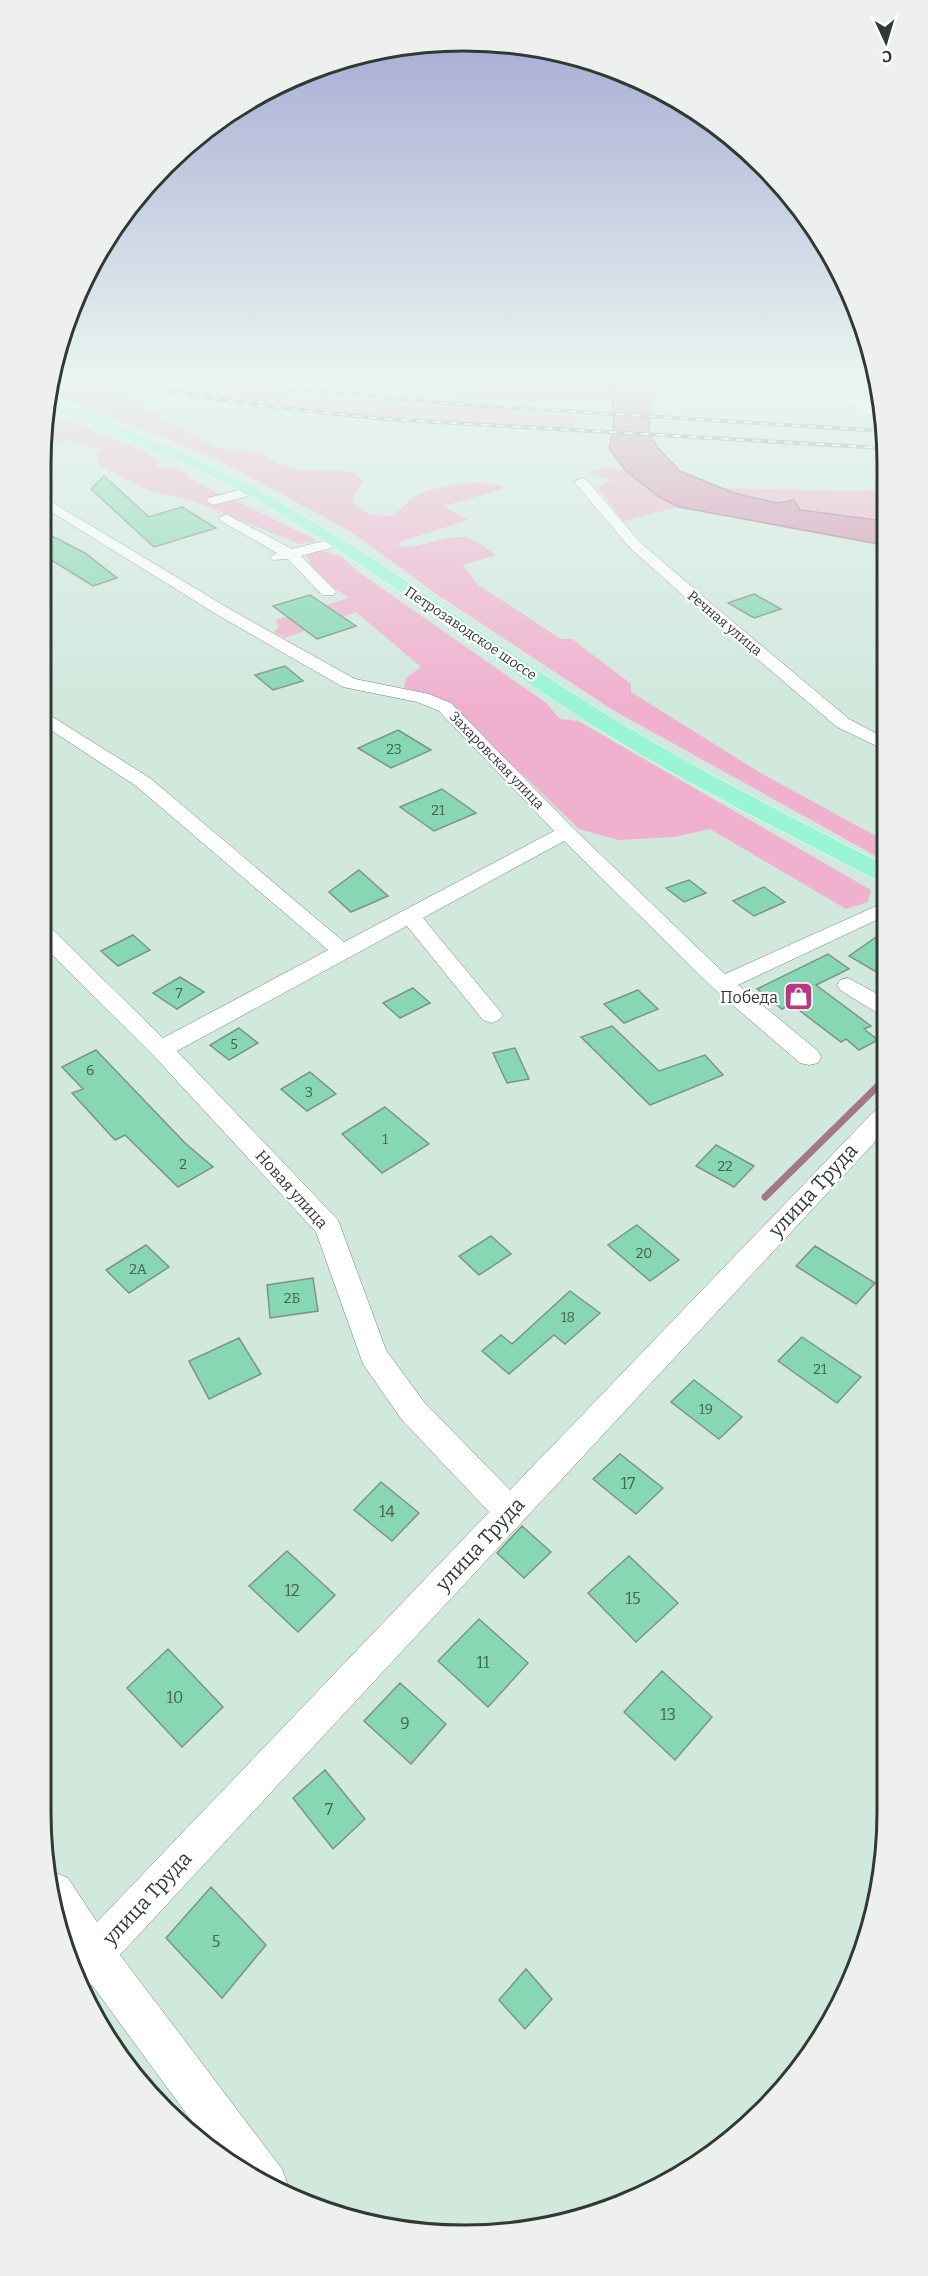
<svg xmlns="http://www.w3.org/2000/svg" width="928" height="2276" font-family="Bitter,serif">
<rect width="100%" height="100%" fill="#d1e8dd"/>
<path fill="#f0b1cf" d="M125,382H198L395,404L570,414L580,423L569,430C420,421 271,412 125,382Z
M316,382L453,385L603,382L613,401C514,405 413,396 316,382Z
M54,385L125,392L140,397L147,409L215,447L261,454L276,463L301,471L329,469L355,473L363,482L351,501L370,515L393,516C400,510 407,502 414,497C433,485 485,477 505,488L444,506L468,520L400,542L399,546C422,550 450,532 468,538C478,541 488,550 496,555L463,565L477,584L561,639H572L631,684V692L759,772L885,841V861L613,710L438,595L351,532L307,508L215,458L52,394Z
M49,414L146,452L161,462L156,465L164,469L173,467L187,473L188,478L315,539L314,542L300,544L192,501L147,490L101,466L96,454L99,449L70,440L61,443L45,436Z
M603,468L625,470L659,497L679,507L623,521L597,487L612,480L588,472Z
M717,488L859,491L884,488V521L800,510L786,500L777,503Z
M318,550L342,557L356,570L546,703L560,719L578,721L871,890L868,902L846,909L710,829L675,837L618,840L579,829L448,703L431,694L404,688L406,678L421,667L356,612L285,638L274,632L279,627L275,620L349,598L316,575L306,554Z"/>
<path fill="#d590b2" stroke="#a4768c" stroke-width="1.5" d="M603,382H655L658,391L651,405L649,433L658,448L680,471L734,493L777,503L794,500L800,510L884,521V545L679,507L659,497L625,470L609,448C615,425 618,402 603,382Z"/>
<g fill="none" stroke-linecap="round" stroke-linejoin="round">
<path stroke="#a4768c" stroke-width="7" d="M765,1197L886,1078"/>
</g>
<path fill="#87d7b5" stroke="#7d9389" stroke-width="1.5" d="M104,476L149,517L182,507L216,528L154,547L91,489Z
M40,530L85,553L117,578L93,586L40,553Z
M754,594L781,609L754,618L728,603Z
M310,595L356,626L317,639L273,606Z
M285,666L303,681L273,690L255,675Z
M398,730L431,750L391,768L358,748Z
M442,789L476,813L434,831L400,807Z
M359,870L388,896L351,912L329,892Z
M689,880L706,893L684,902L666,888Z
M764,887L785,902L754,916L733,901Z
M885,931V977L849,956Z
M133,935L150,950L118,966L101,951Z
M828,954L849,969L816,985L871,1026L864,1029L878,1040L859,1050L846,1039L841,1042L791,1004L782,1009L757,989Z
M180,977L204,992L177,1009L153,993Z
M413,988L430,1003L400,1018L383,1003Z
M638,990L658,1009L624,1023L604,1004Z
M612,1026L659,1071L705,1055L723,1075L650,1105L581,1037Z
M239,1028L258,1043L229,1060L210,1045Z
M515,1048L529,1079L507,1083L493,1053Z
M96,1050L185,1143L213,1167L178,1187L125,1135L115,1140L72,1093L83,1089L62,1067Z
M310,1072L336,1094L307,1111L281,1089Z
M385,1107L429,1144L382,1173L342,1134Z
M716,1145L754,1166L734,1187L696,1166Z
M637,1225L679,1260L650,1281L608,1245Z
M491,1236L511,1254L479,1275L459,1256Z
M146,1245L169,1267L129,1293L106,1270Z
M815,1246L875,1283L856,1304L796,1266Z
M313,1278L318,1311L270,1318L267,1285Z
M570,1291L600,1313L565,1344L554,1335L509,1374L482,1351L501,1335L512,1344Z
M802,1337L861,1377L837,1403L778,1361Z
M239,1338L261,1374L209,1399L189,1361Z
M694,1380L742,1417L719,1439L671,1402Z
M620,1454L663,1488L636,1514L593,1479Z
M381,1482L419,1513L392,1541L354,1510Z
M522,1526L551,1552L524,1578L497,1553Z
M287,1551L335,1595L298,1632L249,1586Z
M629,1556L678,1603L636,1642L588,1593Z
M479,1619L528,1663L488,1707L438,1661Z
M168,1649L223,1707L182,1747L127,1688Z
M662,1671L712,1717L675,1760L624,1712Z
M400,1683L446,1724L411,1764L364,1721Z
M325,1770L365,1819L333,1849L293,1798Z
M211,1887L266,1945L222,1998L166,1938Z
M526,1969L552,1999L525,2029L499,2000Z"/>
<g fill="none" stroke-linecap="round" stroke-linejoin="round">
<defs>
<path id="minor" d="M817,382H832L839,386L877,382L878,385L848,392L884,413V419H876Z
M581,478L586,479L640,542L706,599L849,719L885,738V750L837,727L694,605L630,548L574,482Z
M251,487L256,488V494L213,505L206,501L208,498Z
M40,495L233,611L355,679L429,694L451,703L573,828L725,974L885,902V916L738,985L818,1051L821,1057L818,1063L809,1065L800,1063L714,989L564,841L423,918L499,1010L503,1015L499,1020L491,1023L483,1020L407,926L177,1051L338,1220L386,1350L424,1402L510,1490L877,1108L886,1105V1130L120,1955L282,2169L288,2185L285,2193L253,2179L207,2142L92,1985L82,1991L66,1954L69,1951L62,1940L51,1874L54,1872L68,1878L97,1922L489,1512L402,1420L363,1364L316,1232L153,1055L40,943V923L48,925L163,1038L328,950L136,786L40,723V709L150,778L344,942L554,831L439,711L417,702L343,687L221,617L40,505Z
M226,514L292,549L336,538L341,539L343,542L341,545L301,556L334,589L336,592L334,595H322L288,559L273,560L270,557L277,553L221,521L219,518Z
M848,978L885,998V1015L877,1013L840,990L837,985L840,980Z"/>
<path id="major" d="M51,401C77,407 103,419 128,429C294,493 418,592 565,688C667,755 777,809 885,865V883L876,880C780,830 682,782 590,724C477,651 373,566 256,500C190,463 120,436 49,410Z"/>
</defs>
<use href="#minor" stroke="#6e8379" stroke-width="1"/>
<use href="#major" stroke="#fff" stroke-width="1"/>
<use href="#minor" fill="#fff" fill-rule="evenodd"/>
<use href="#major" fill="#99f5d4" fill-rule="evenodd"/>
<defs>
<path id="rail" d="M116,382L254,405L384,419L884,448
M218,382L467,405L884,431"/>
</defs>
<use href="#rail" stroke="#778780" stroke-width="4"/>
<use href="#rail" stroke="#fff" stroke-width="2" stroke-dasharray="8" stroke-linecap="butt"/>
</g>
<linearGradient id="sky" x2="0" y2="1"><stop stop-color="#a0a6d2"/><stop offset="0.54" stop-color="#eaf5f0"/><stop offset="1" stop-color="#eaf5f0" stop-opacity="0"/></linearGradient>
<rect width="928" height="701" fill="url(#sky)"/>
<defs>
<symbol id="shop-square" viewBox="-11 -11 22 22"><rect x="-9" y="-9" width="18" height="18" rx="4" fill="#b93883" stroke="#fff"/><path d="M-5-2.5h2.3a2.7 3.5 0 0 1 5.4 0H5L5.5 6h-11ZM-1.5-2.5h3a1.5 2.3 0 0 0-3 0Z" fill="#fff"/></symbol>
</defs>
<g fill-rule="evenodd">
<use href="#shop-square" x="782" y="980" width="33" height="33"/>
</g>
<g text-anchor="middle" stroke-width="4.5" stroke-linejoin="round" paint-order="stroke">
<g font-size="14" fill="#303a35" stroke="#fff">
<text transform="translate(725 623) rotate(40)" y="5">Речная улица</text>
<text transform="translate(471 633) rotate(34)" y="5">Петрозаводское шоссе</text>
<text transform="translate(497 760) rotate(46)" y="5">Захаровская улица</text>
</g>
<g font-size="14" fill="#466155">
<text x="394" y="754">23</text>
<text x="438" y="815">21</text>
<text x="179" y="998">7</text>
<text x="234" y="1049">5</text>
<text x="90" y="1075">6</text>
<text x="309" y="1097">3</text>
<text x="385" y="1144">1</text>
<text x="183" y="1169">2</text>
<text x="725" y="1171">22</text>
<text x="644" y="1258">20</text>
<text x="138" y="1274">2А</text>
<text x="292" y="1303">2Б</text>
<text x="568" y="1322">18</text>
<text x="820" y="1374">21</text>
<text x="706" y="1414">19</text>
</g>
<g font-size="16" fill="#303a35" stroke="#fff" text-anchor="end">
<text x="778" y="1003">Победа</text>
</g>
<g font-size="16" fill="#303a35" stroke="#fff">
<text transform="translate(292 1189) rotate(48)" y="6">Новая улица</text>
</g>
<g font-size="16" fill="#466155">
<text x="628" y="1489">17</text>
<text x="387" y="1517">14</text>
<text x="292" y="1596">12</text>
<text x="633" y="1604">15</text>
<text x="483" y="1668">11</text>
<text x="175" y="1703">10</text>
<text x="668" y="1720">13</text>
<text x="405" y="1729">9</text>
<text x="329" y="1815">7</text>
<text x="216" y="1947">5</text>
</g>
<g font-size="20" fill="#303a35" stroke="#fff">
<text transform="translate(813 1190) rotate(-47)" y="7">улица Труда</text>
<text transform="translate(480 1544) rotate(-47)" y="7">улица Труда</text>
<text transform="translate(147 1898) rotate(-47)" y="7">улица Труда</text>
</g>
</g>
<path d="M0 0H928V2276H0ZM464 51H464A413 413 0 0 1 877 464V1812A413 413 0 0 1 464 2225H464A413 413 0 0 1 51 1812V464A413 413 0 0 1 464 51Z" fill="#eeefef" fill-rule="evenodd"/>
<path fill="none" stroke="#303a35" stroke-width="3" d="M464 51H464A413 413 0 0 1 877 464V1812A413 413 0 0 1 464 2225H464A413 413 0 0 1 51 1812V464A413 413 0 0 1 464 51Z"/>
<g transform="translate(886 42) rotate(176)" stroke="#ffffff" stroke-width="4.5" paint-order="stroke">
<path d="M0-4.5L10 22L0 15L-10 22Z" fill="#303a35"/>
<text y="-9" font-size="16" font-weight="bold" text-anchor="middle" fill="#303a35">С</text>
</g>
</svg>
